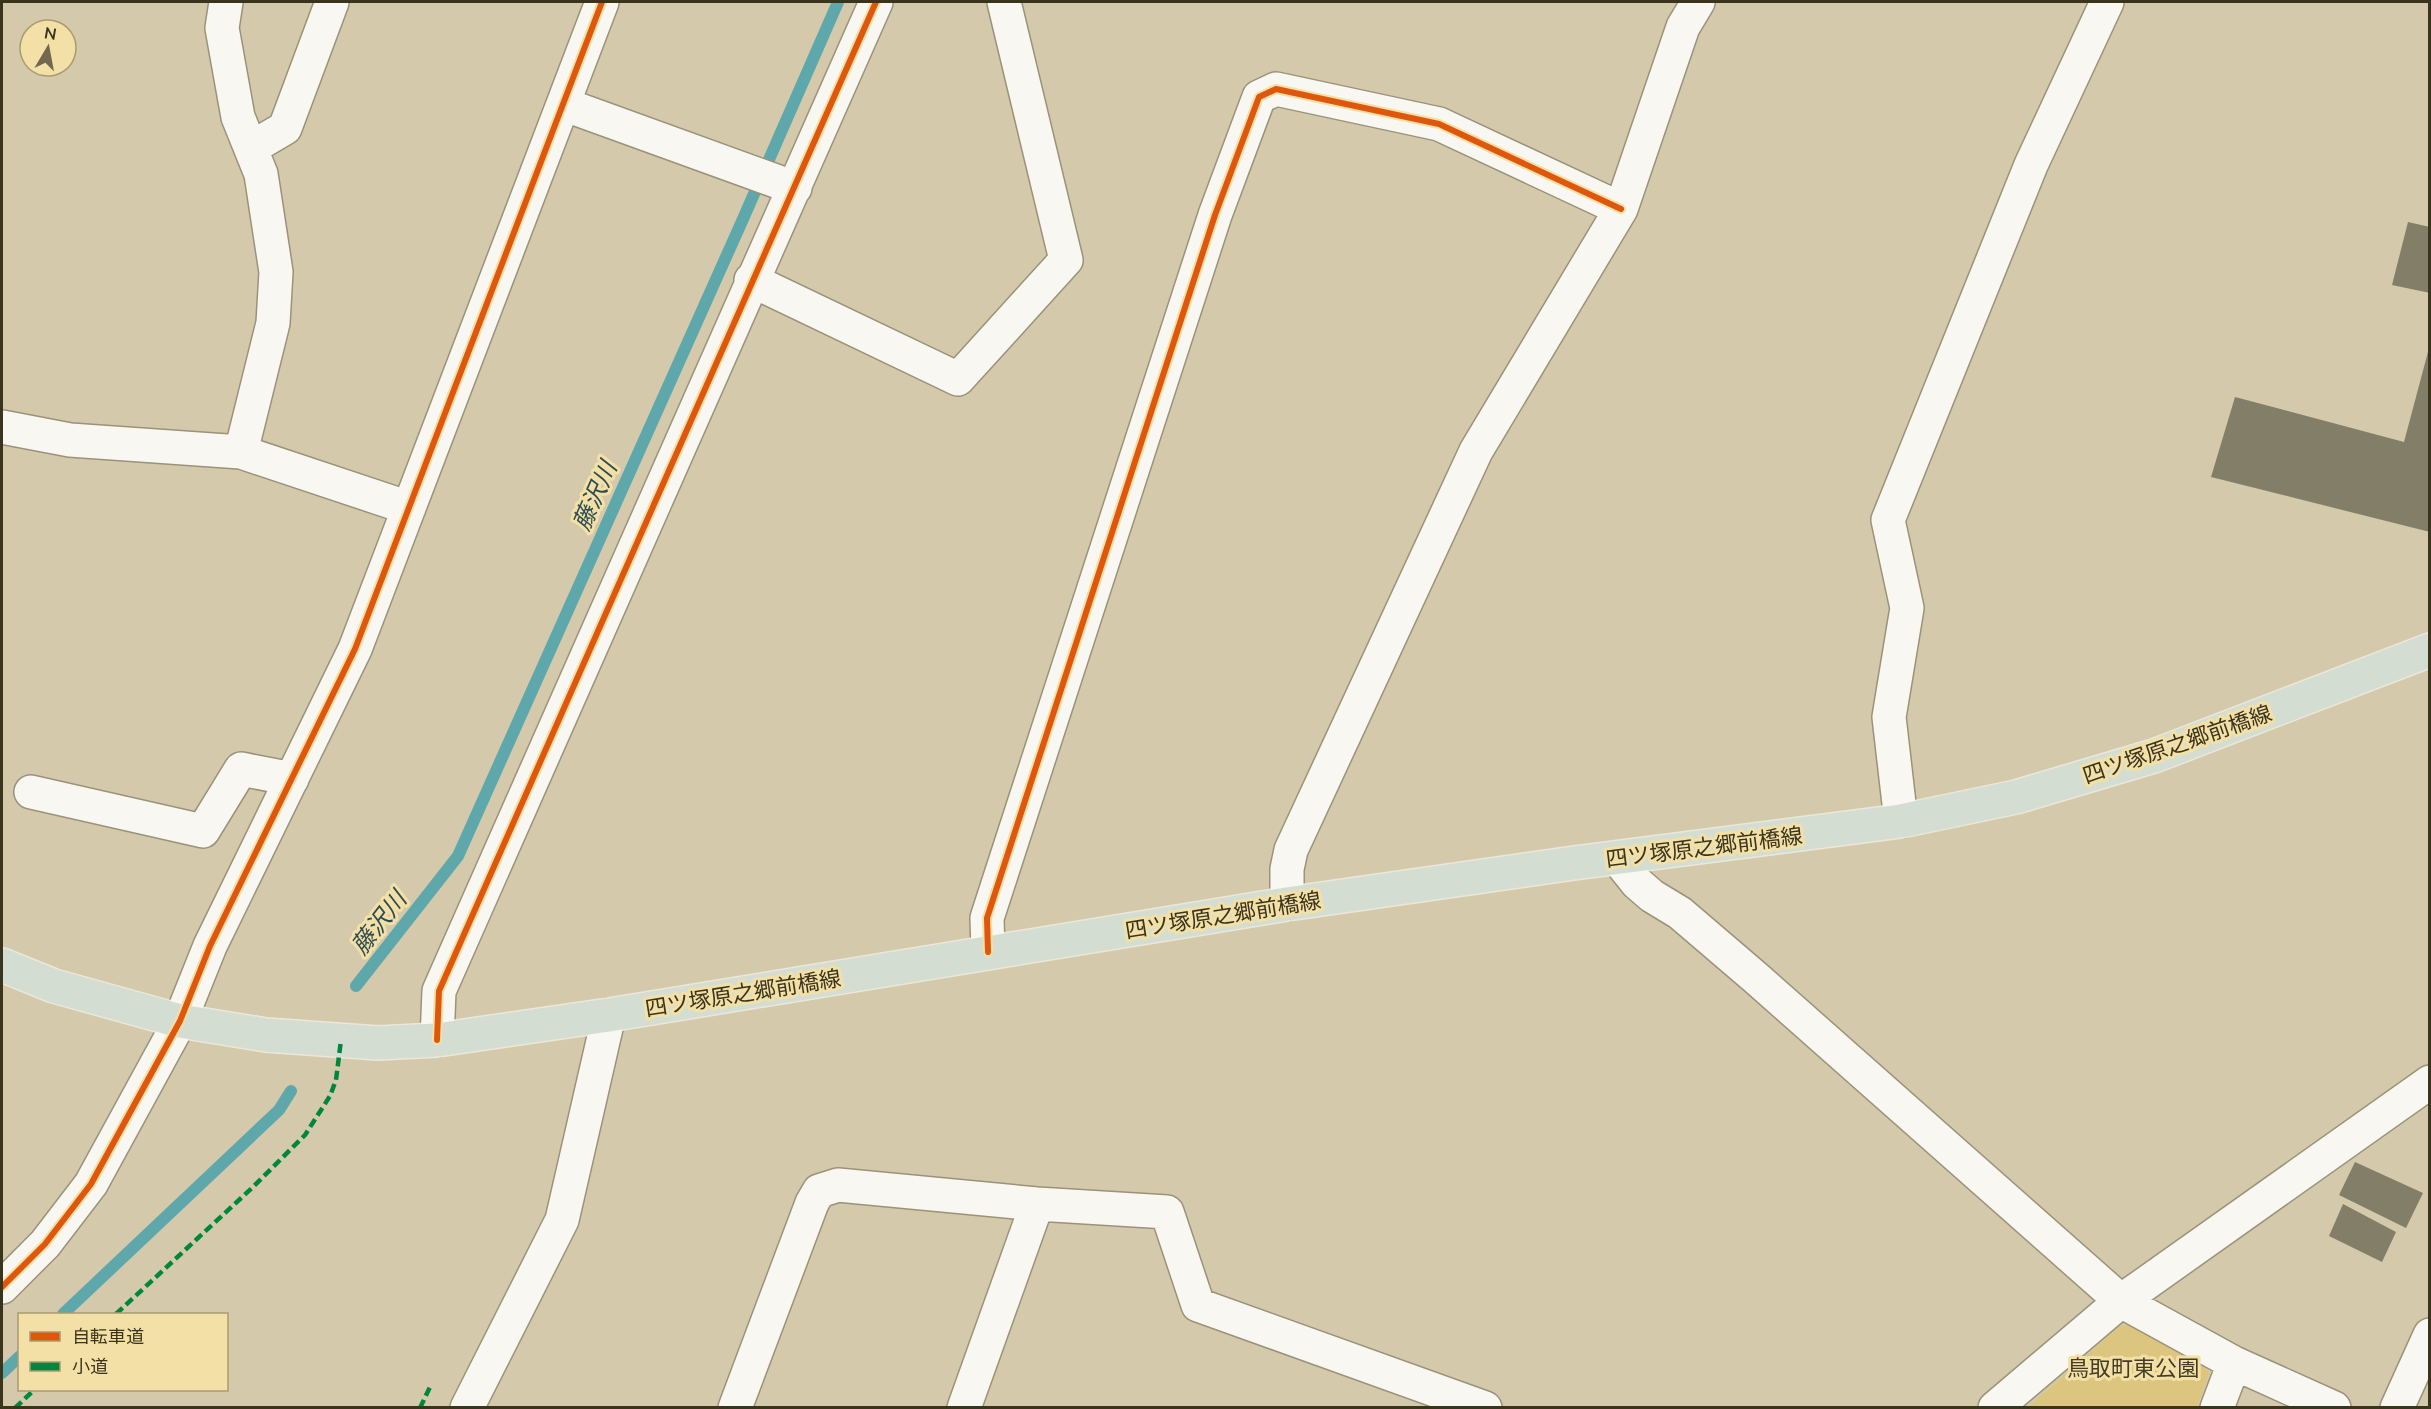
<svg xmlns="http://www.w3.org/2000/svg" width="2431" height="1409" font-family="Mulish,'Noto Sans JP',sans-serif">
<rect width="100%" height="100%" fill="#d4caab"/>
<path fill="#dcc57e" d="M2130,1323L2203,1360L2209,1373L2197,1407L2027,1408L2119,1327Z"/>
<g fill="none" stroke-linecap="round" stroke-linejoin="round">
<path stroke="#5ea8ac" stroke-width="12" d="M356,986L458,856L743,219L838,2
M63,1314L279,1110L291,1091
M2,1373L20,1356"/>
</g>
<path fill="#827e68" d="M2408,222L2430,227V293L2392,285Z
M2429,348L2430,532L2211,477L2235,397L2404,442Z
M2355,1162L2423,1193L2406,1228L2339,1195Z
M2343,1204L2396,1232L2382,1262L2329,1236Z"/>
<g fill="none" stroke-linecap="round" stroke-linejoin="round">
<defs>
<path id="minor" d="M226,2L222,28L238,117L261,174L276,272L273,323L241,452L409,508
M563,104L795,188
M251,148L285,128L332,2
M751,280L958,379L1066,260L1004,2
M2,427L70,440L241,452
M31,792L203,831L241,769L292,779
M1901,821L1889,717L1907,608L1888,520L2031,165L2107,2
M1617,858L1637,883L1652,896L1680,913L1756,978L2121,1301L2430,1082
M1287,904V869L1291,850L1476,451L1621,209L1683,27L1698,2
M988,952L987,918L1215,215L1259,97L1276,89L1439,124L1621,209
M437,1040L439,991L876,2
M2,1287L45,1244L91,1184L180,1021L210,946L355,649L602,2
M467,1408L562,1220L609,1015
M735,1408L812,1203L819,1191L838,1185L1037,1204L1167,1212L1198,1305L1485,1408
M964,1408L1037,1204
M1995,1408L2121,1301L2234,1363L2334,1408
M2217,1408L2234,1363
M2397,1408L2430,1335"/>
<path id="major" d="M2,965L54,986L180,1021L266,1035L378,1043L437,1040L609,1015L1287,904L1574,863L1901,821L2016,797L2154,756L2430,650"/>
</defs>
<use href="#minor" stroke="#9a927a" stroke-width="36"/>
<use href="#major" stroke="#ece7d9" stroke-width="36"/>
<use href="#minor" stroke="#f9f7f2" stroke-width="33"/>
<use href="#major" stroke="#d3ddd2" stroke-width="33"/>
<path stroke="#00873e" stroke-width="4.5" stroke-dasharray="9 4.5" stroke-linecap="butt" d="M116,1314L253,1187L305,1135L330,1096L336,1080L341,1040
M15,1408L34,1390
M420,1408L430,1387"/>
<defs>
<path id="cycleway" d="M988,952L987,918L1215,215L1259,97L1276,89L1439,124L1621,209
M437,1040L439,991L876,2
M2,1287L45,1244L91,1184L180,1021L210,946L355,649L602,2"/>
</defs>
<use href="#cycleway" stroke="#f3e0a7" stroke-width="10"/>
<use href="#cycleway" stroke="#df570d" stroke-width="6"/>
</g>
<g text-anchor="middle" stroke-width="6" stroke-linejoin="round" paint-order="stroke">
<g font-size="22" fill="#3b341d" stroke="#f3e0a7">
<text transform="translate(2177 744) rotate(-19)" y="8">四ツ塚原之郷前橋線</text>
<text transform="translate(1704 847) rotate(-7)" y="8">四ツ塚原之郷前橋線</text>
<text transform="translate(1223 915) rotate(-9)" y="8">四ツ塚原之郷前橋線</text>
<text transform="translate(743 993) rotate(-9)" y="8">四ツ塚原之郷前橋線</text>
</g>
<g font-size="22" fill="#443c24" stroke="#f3e0a7">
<text x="2133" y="1376">鳥取町東公園</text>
</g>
<g font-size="24" font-style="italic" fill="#2c4c52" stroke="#f3e0a7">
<text transform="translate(595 496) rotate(-66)" y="8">藤沢川</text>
<text transform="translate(379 923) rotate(-52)" y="8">藤沢川</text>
</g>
</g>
<rect width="2431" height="1409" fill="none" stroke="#3b341d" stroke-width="6"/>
<rect x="18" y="1313" width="210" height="78" fill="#f3e0a7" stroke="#a99b70" stroke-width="1.5"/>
<rect x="30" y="1332" width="30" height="9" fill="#df570d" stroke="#a99b70" stroke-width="1.5"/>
<text x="72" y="1343" font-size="18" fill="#3b341d">自転車道</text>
<rect x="30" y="1362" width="30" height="9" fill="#00873e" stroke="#a99b70" stroke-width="1.5"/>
<text x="72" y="1373" font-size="18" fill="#3b341d">小道</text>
<g transform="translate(48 48) rotate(10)"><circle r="28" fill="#f3e0a7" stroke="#a99b70" stroke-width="1.5"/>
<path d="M0-4.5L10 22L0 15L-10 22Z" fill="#71684f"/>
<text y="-9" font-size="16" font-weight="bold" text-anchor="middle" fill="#3b341d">N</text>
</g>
</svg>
